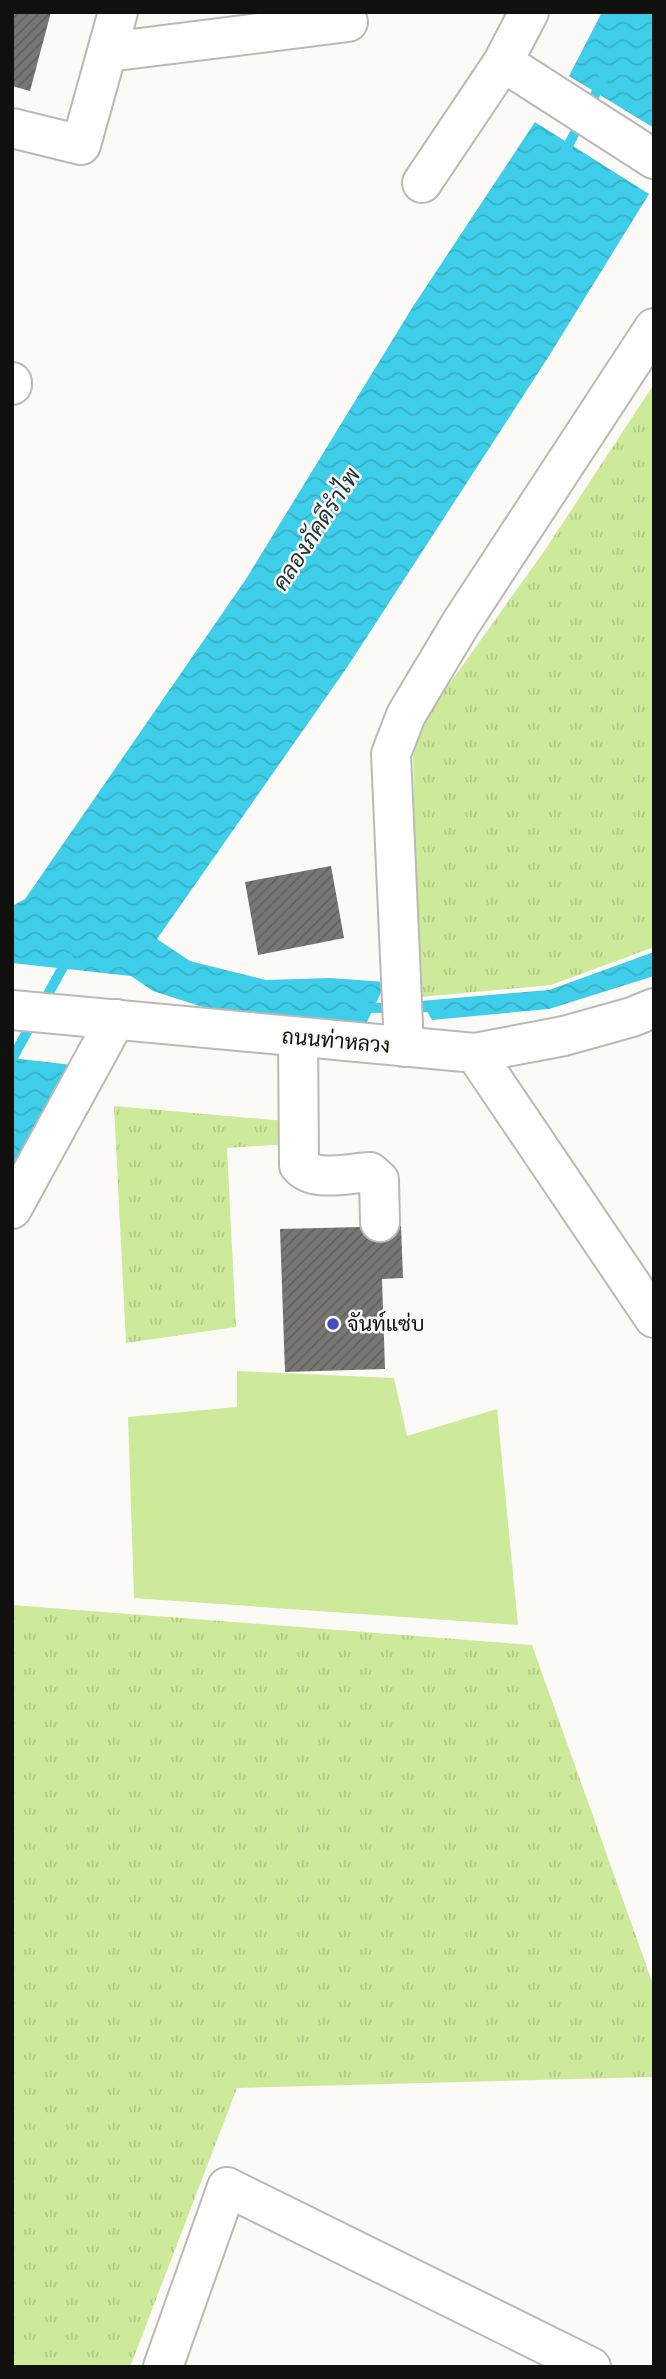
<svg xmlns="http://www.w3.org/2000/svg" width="666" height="2379" font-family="'Alegreya Sans',Sarabun,sans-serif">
<defs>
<pattern id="grass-tufts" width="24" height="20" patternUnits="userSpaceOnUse" patternTransform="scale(1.75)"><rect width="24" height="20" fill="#cdea9b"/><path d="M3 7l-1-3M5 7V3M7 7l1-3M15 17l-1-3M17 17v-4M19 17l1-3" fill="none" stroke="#afc884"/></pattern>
<pattern id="water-waves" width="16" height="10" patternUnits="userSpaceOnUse" patternTransform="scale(1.75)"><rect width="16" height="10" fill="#3fceea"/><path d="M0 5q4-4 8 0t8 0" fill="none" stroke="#36b0c8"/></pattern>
<pattern id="building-hatch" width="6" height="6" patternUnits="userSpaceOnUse" patternTransform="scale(1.75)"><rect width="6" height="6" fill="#797774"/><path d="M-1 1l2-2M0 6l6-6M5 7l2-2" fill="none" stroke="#62605e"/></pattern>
</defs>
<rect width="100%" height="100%" fill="#fcfaf6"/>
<path fill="url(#grass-tufts)" d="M654,384V947L551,985L421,997L415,889L413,735L545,550Z
M114,1106L286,1121L288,1144L227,1148L236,1327L126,1343Z
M12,1605L532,1645L654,1987V2077L237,2088L130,2367H12Z"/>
<path fill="#cdea9b" d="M237,1371L394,1378L407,1436L497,1409L518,1625L134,1598L128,1417L237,1407Z"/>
<path fill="url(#water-waves)" d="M602,12H654V128L569,76Z
M535,122L649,194L549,356L348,666L157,939L190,961L266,980L330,978L386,982L367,1022L282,1025L212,1010L153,991L131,976L12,963V906L25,899L246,579L412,308Z
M654,952V976L549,1009L432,1020L421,1001L549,990Z
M12,1058L81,1066L12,1190Z"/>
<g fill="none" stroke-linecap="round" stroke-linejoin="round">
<path stroke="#3fceea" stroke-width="10" d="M563,155L603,80
M42,1005L68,958
M361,1008L439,1007
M12,1059L34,1019"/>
</g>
<path fill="url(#building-hatch)" d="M12,12H51L30,91L12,86Z
M331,866L344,938L258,955L245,882Z
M401,1226L403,1278L382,1279L385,1369L285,1372L280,1229Z"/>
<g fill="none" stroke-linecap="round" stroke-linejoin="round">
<defs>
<path id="minor" d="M108,52L348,22
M503,62L654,159
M12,128L81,145L118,12
M422,183L503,62L529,12
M12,382V385
M298,1038L299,1165C313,1183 349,1173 370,1172L379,1180L380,1222
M404,1047L391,754L406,715L461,623L654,328
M475,1053L654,1318
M12,1209L116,1019
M163,2367L227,2187L591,2367"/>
<path id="major" d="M12,1010L475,1053L564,1036L632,1017L654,1008"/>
</defs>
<use href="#minor" stroke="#bbb9b5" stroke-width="42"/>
<use href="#major" stroke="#bbb9b5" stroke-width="42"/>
<use href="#minor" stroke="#fff" stroke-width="38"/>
<use href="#major" stroke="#fff" stroke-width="38"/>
</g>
<circle fill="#464dc2" stroke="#fcfaf6" stroke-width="2.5" cx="333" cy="1324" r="7"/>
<g text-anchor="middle" stroke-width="5" stroke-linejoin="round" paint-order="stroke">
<g font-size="21" fill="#10100e" stroke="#fcfaf6">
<text transform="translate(336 1041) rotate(5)" y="7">ถนนท่าหลวง</text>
</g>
<g font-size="21" fill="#10100e" stroke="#fcfaf6" text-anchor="start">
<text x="347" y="1331">จันท์แซ่บ</text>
</g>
<g font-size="23" font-style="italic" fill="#1c3339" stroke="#fcfaf6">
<text transform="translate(316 529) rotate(-57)" y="8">คลองภัคดีรำไพ</text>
</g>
</g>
<rect width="666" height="2379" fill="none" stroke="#10100e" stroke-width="28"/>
</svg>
